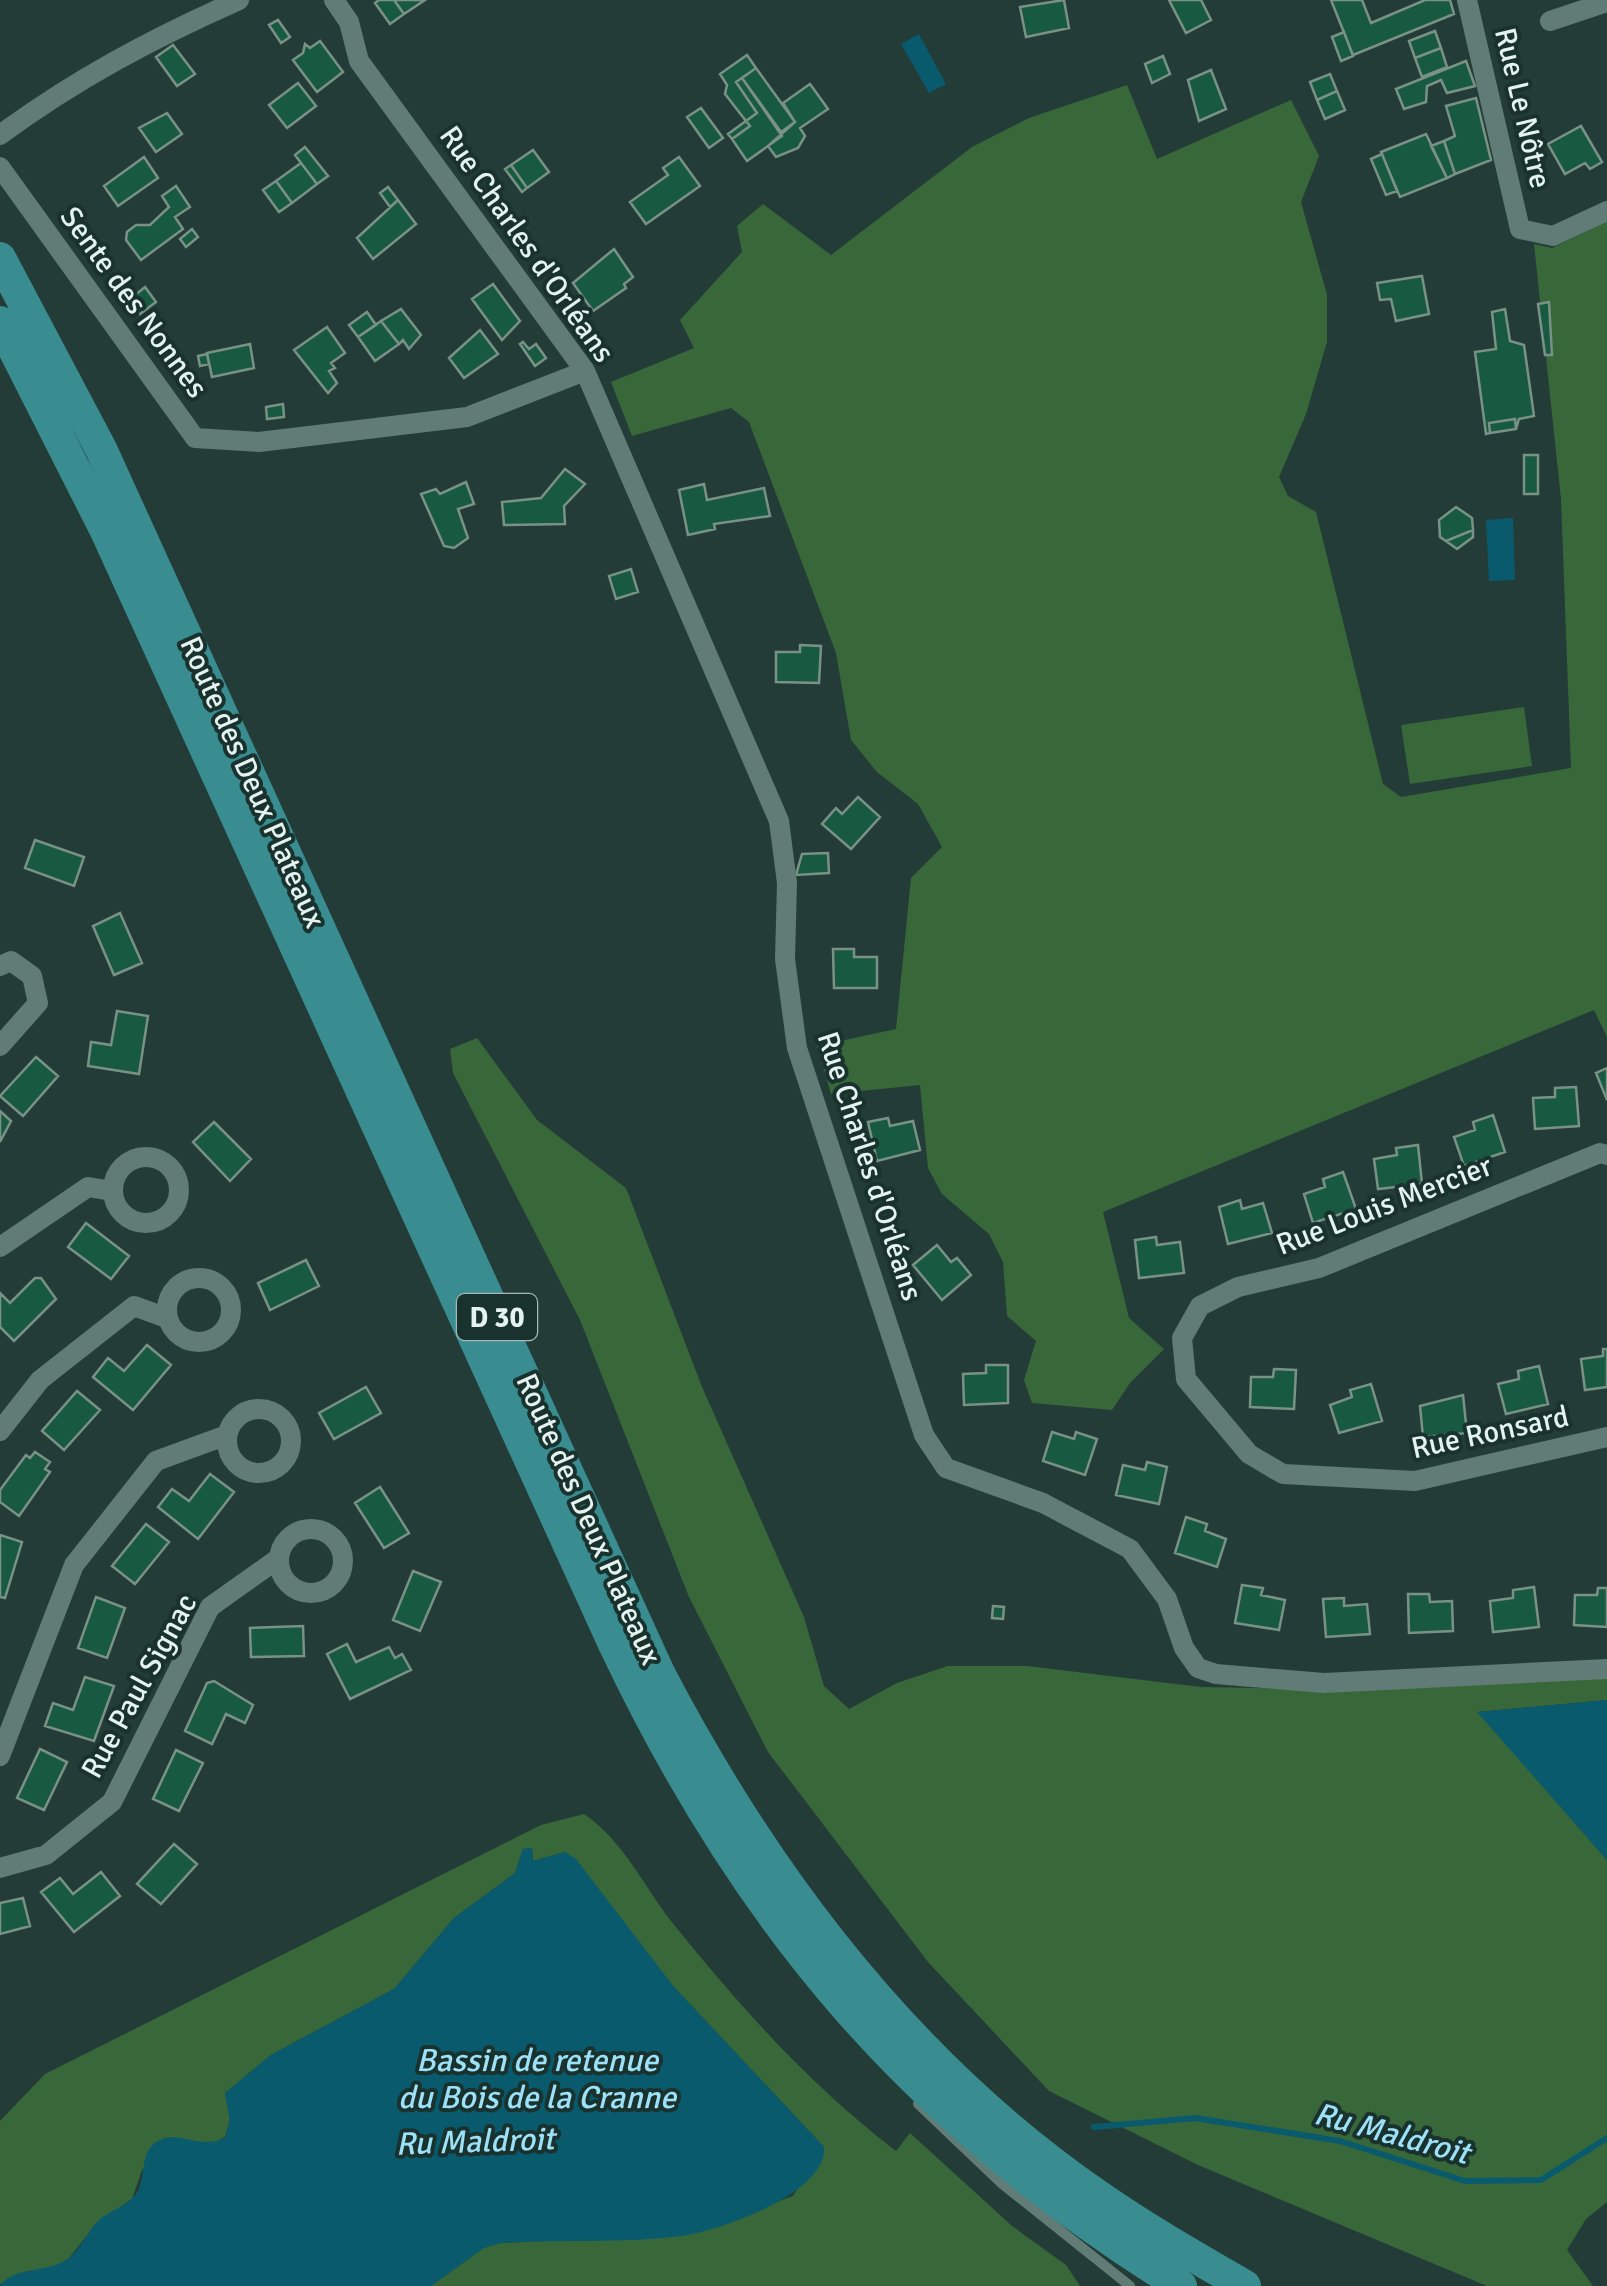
<svg xmlns="http://www.w3.org/2000/svg" width="1607" height="2286" font-family="Signika,sans-serif">
<rect width="100%" height="100%" fill="#233c38"/>
<path fill="#38683a" d="M1127,85L1157,159L1291,100L1319,156L1301,202L1327,295V342L1306,414L1279,477L1288,496L1316,512L1383,784L1401,797L1571,768L1561,499L1534,244L1552,248L1607,222V1037L1594,1010L1103,1212L1129,1318L1164,1349L1130,1383L1112,1410L1032,1403L1024,1380L1036,1341L1007,1316L1003,1262L989,1234L942,1194L928,1168L920,1085L831,1094L817,1046L896,1029L911,878L942,847L918,804L877,772L851,740L836,653L749,422L731,408L632,436L611,382L694,348L680,320L742,252L737,226L763,204L831,255L972,147L1029,118Z
M1524,707L1532,766L1410,784L1401,725Z
M477,1038L537,1120L626,1188L702,1387L804,1617L824,1686L849,1709L897,1683L948,1666H1027L1201,1687L1371,1690L1607,1677V1700L1478,1712L1607,1860V2202L1586,2219L1567,2250L1593,2286H1487L1198,2165L1049,2091L928,1962L768,1752L689,1597L580,1320L453,1073L450,1049Z
M584,1814C626,1843 644,1888 675,1926C742,2009 811,2086 896,2151L910,2133L1012,2226L1066,2265L1080,2286H431L484,2247L501,2243L694,2233L793,2196L824,2147L674,1987L565,1852L533,1861L532,1848L523,1849L515,1873L454,1918L394,1989L271,2055L225,2093L230,2120L225,2137L210,2145L192,2142L142,2170L132,2199L97,2223L69,2258L54,2268L0,2284V2121L45,2074L541,1825Z"/>
<path fill="#0a5a6e" d="M919,34L946,84L929,93L901,44Z
M1513,518L1515,580L1489,581L1486,520Z
M1607,1700V1860L1477,1712Z
M532,1848L533,1861L565,1852L576,1859L674,1987L824,2147C828,2193 719,2231 681,2236C622,2244 561,2239 501,2243L484,2248L431,2286H0C14,2265 49,2274 69,2258C81,2248 87,2233 97,2222C110,2209 131,2206 139,2189C146,2172 140,2151 158,2141C178,2129 199,2150 225,2138L230,2120L225,2093L271,2055L394,1989L454,1918L515,1873L523,1849Z"/>
<g fill="none" stroke-linecap="round" stroke-linejoin="round">
<path stroke="#0a5a6e" stroke-width="6" d="M1094,2127L1195,2118L1340,2141L1465,2181L1541,2180L1607,2138"/>
</g>
<path fill="#185941" stroke="#7a9186" stroke-width="2.5" d="M379,0H394L404,14L390,24L375,3Z
M394,0H425L404,14Z
M1064,0L1069,28L1026,37L1020,7Z
M1169,0H1201L1211,20L1186,33Z
M1331,0H1362L1371,23L1425,0H1450L1454,14L1353,55Z
M278,20L290,37L281,43L269,25Z
M1435,31L1441,48L1415,58L1409,41Z
M1344,32L1353,56L1341,61L1332,37Z
M320,41L343,72L317,92L293,60L303,53L305,44L310,48Z
M173,45L195,74L177,86L156,57Z
M1441,48L1447,67L1422,77L1415,58Z
M747,55L756,68L736,82L757,113L746,121L725,94L727,85L720,74Z
M1163,56L1170,74L1152,83L1145,64Z
M1466,61L1475,86L1447,93L1441,80L1427,86L1426,102L1404,109L1396,89Z
M756,68L795,122L781,132L742,78Z
M1211,70L1226,109L1199,121L1188,80Z
M1330,74L1337,91L1317,100L1310,82Z
M742,78L782,136L747,161L732,139L750,126L746,121L757,113L736,82Z
M298,83L316,106L287,128L269,105Z
M810,84L828,109L800,128L805,136L798,148L776,157L768,146L795,122L783,103Z
M1337,91L1345,110L1325,119L1317,100Z
M1476,98L1491,160L1455,174L1444,141L1455,136L1446,106Z
M701,108L723,138L709,148L687,117Z
M167,113L182,134L156,152L139,128Z
M746,121L750,126L732,139L728,134Z
M1581,126L1602,162L1590,169L1585,163L1565,174L1548,144Z
M1426,134L1447,178L1400,197L1381,152Z
M1444,141L1455,174L1447,178L1431,146Z
M305,147L328,176L317,184L295,155Z
M533,150L549,172L527,188L511,165Z
M1382,154L1397,191L1386,195L1371,159Z
M144,157L158,178L118,206L104,186Z
M679,157L700,186L646,224L630,202L668,175L663,168Z
M301,163L317,184L292,203L276,181Z
M511,165L527,188L522,192L505,169Z
M276,181L292,203L279,212L263,190Z
M176,186L190,207L175,217L183,229L141,260L126,240L127,232L136,225H150L169,207L162,196Z
M388,187L398,200L390,207L380,193Z
M398,200L416,224L373,259L357,238Z
M192,229L198,237L186,247L180,239Z
M614,249L633,277L624,284L626,288L593,311L573,283Z
M1422,276L1429,314L1396,321L1391,299L1380,300L1377,283Z
M493,284L520,321L502,340L472,299Z
M145,287L156,302L140,314L129,300Z
M1549,302L1552,355H1545L1538,304Z
M401,309L421,335L409,349L403,340L399,344L381,321Z
M1505,309L1510,341L1524,345L1534,416L1519,419L1516,429L1515,419L1489,423L1490,433L1486,434L1475,352L1496,349L1492,312Z
M367,312L376,325L358,337L349,325Z
M381,321L399,344L375,361L358,337Z
M327,327L345,353L331,363L335,368L329,371L337,383L328,393L294,350Z
M480,330L498,354L464,378L449,358Z
M523,342L529,349L536,344L546,358L535,366L520,344Z
M250,344L254,368L212,377L207,353Z
M207,354L209,364L200,366L198,356Z
M283,404L284,417L267,419L266,407Z
M1515,419L1516,429L1490,433L1489,423Z
M1524,455H1538V494H1524Z
M565,469L585,484L564,506L565,524L504,525L502,502L541,498Z
M466,482L474,504L458,509L468,538L454,548L444,546L421,494L436,489L440,494Z
M704,484L707,500L764,488L770,516L714,524L715,529L688,535L679,490Z
M1456,507L1472,518L1473,530L1446,541L1440,537L1439,520Z
M1473,530V537L1457,549L1446,541Z
M631,569L638,592L616,599L609,576Z
M800,645L821,646L819,683L776,682V652H800Z
M858,797L880,817L851,849L822,824L836,808L842,814Z
M35,840L84,857L74,886L25,868Z
M828,853L829,873L796,875L802,854Z
M120,913L142,963L114,975L93,926Z
M833,949H854V957H877V988H834Z
M117,1011L148,1016L139,1074L88,1066L91,1042L111,1045Z
M36,1057L58,1076L23,1116L0,1096Z
M1607,1068V1100L1596,1073Z
M1576,1087L1579,1126L1535,1129L1533,1098L1555,1097V1088Z
M0,1111L11,1121L0,1142Z
M1493,1115L1505,1152L1464,1166L1454,1137L1475,1130L1473,1122Z
M888,1118L890,1126L913,1121L920,1150L877,1161L868,1122Z
M214,1122L251,1159L230,1181L193,1142Z
M1418,1145L1422,1184L1378,1189L1374,1159L1397,1155L1396,1148Z
M1343,1172L1356,1209L1313,1223L1304,1194L1325,1187L1323,1179Z
M1240,1200L1242,1209L1263,1203L1272,1233L1228,1244L1219,1207Z
M86,1223L129,1256L111,1279L68,1247Z
M1156,1237L1157,1245L1180,1242L1184,1273L1139,1278L1135,1240Z
M937,1245L951,1262L957,1258L971,1275L942,1300L913,1265Z
M306,1260L319,1286L270,1310L258,1283Z
M35,1278H41L56,1299L14,1341L0,1327V1293L10,1303Z
M147,1345L171,1365L133,1410L93,1377L108,1358L124,1371Z
M1603,1349H1607V1387L1585,1390L1581,1359L1603,1356Z
M986,1365H1008V1403L964,1405L963,1374L986,1373Z
M1539,1366L1548,1404L1506,1414L1498,1384L1519,1379L1518,1371Z
M1274,1369L1296,1370L1294,1409L1250,1407L1251,1377H1273Z
M1371,1384L1382,1421L1339,1433L1330,1405L1352,1397L1350,1390Z
M366,1387L381,1413L334,1439L319,1413Z
M77,1391L100,1410L64,1450L42,1431Z
M1463,1395L1467,1433L1423,1437L1420,1406Z
M1052,1432L1074,1439L1076,1432L1097,1439L1085,1475L1043,1461Z
M35,1452L50,1462L45,1469L50,1472L19,1516L0,1502V1490L26,1455L30,1458Z
M1147,1462L1167,1467L1159,1504L1116,1495L1123,1465L1145,1470Z
M210,1474L234,1492L198,1539L158,1507L172,1489L189,1501Z
M380,1487L409,1533L384,1548L355,1503Z
M1186,1517L1207,1524L1205,1531L1226,1539L1217,1567L1175,1553Z
M146,1524L169,1542L135,1584L112,1566Z
M0,1535L22,1542L5,1598L0,1597Z
M413,1571L441,1582L420,1631L393,1620Z
M1242,1585L1263,1588L1261,1595L1285,1600L1279,1630L1235,1623Z
M1534,1587L1539,1627L1493,1632L1490,1601L1513,1598V1590Z
M1598,1588H1607V1627L1574,1625L1575,1595H1597Z
M1408,1594H1429L1430,1602L1452,1601L1453,1631L1409,1633Z
M96,1597L125,1608L107,1658L78,1648Z
M1344,1598V1606L1367,1604L1370,1634L1326,1637L1323,1599Z
M993,1606L1004,1607L1003,1619L992,1618Z
M303,1626L304,1656L251,1657L250,1628Z
M347,1644L356,1662L389,1647L395,1658L402,1654L411,1670L350,1699L327,1654Z
M85,1677L114,1686L94,1741L45,1726L53,1703L73,1710Z
M214,1681L253,1705L245,1723L226,1714L212,1744L185,1731L207,1683Z
M40,1749L67,1762L44,1810L17,1798Z
M176,1750L203,1763L179,1811L153,1799Z
M174,1844L197,1864L161,1904L137,1884Z
M101,1872L120,1896L74,1932L41,1892L60,1878L73,1894Z
M23,1898L30,1926L0,1934V1903Z"/>
<g fill="none" stroke-linecap="round" stroke-linejoin="round">
<path stroke="#617c77" stroke-width="10" d="M918,2104L1001,2183L1130,2286"/>
<path stroke="#617c77" stroke-width="20" d="M334,0L349,22L359,61L585,371L779,821L787,883L785,959L797,1048L924,1435L946,1468L1043,1503L1130,1549L1167,1599L1184,1648L1198,1668L1216,1674L1324,1683L1607,1669
M1467,0L1520,229L1553,236L1607,211
M1550,21L1607,2
M0,135C76,79 153,38 239,0
M0,167L195,438L259,442L467,417L585,371
M0,966L11,961L32,976L38,1003L0,1046
M1607,1155L1600,1153L1319,1268L1238,1287L1200,1306L1182,1338L1186,1379L1249,1454L1283,1474L1415,1481L1607,1437
M113 1190a33 33 0 1 1 66 0a33 33 0 1 1-66 0Z
M0,1247L88,1187L112,1191
M167 1310a32 32 0 1 1 64 0a32 32 0 1 1-64 0Z
M227 1441a32 32 0 1 1 64 0a32 32 0 1 1-64 0Z
M0,1431L40,1380L134,1306L167,1318
M279 1561a32 32 0 1 1 64 0a32 32 0 1 1-64 0Z
M0,1756L74,1565L156,1461L227,1435
M0,1868L46,1855L112,1802L210,1607L279,1558"/>
<path stroke="#398c8f" stroke-width="32" d="M0,258L101,449L659,1673C765,1876 906,2063 1097,2195C1144,2228 1195,2257 1245,2286
M0,322L106,531L614,1644C747,1925 915,2122 1181,2286"/>
</g>
<g text-anchor="middle" stroke-width="8" stroke-linejoin="round" paint-order="stroke">
<rect fill="#19322e" stroke="#a7b9b6" stroke-width="2.5" x="457" y="1294" width="80" height="46" rx="8"/>
<g font-size="28" font-weight="bold" fill="#e4f3f0">
<text x="497" y="1327">D 30</text>
</g>
<g font-size="30" fill="#e4f3f0" stroke="#19322e">
<text transform="translate(1523 108) rotate(77)" y="10">Rue Le Nôtre</text>
<text transform="translate(527 244) rotate(55)" y="10">Rue Charles d'Orléans</text>
<text transform="translate(134 302) rotate(54)" y="10">Sente des Nonnes</text>
<text transform="translate(253 782) rotate(66)" y="10">Route des Deux Plateaux</text>
<text transform="translate(870 1166) rotate(72)" y="10">Rue Charles d'Orléans</text>
<text transform="translate(1384 1205) rotate(-21)" y="10">Rue Louis Mercier</text>
<text transform="translate(1490 1432) rotate(-12)" y="10">Rue Ronsard</text>
<text transform="translate(589 1519) rotate(66)" y="10">Route des Deux Plateaux</text>
<text transform="translate(139 1686) rotate(-61)" y="10">Rue Paul Signac</text>
</g>
<g font-size="32" font-style="italic" fill="#9de1f8" stroke="#19322e">
<text x="537" y="2071">Bassin de retenue<tspan x="537" dy="37">du Bois de la Cranne</tspan></text>
<text transform="translate(1392 2133) rotate(15)" y="11">Ru Maldroit</text>
<text transform="translate(475 2141) rotate(-2)" y="11">Ru Maldroit</text>
</g>
</g>
</svg>
